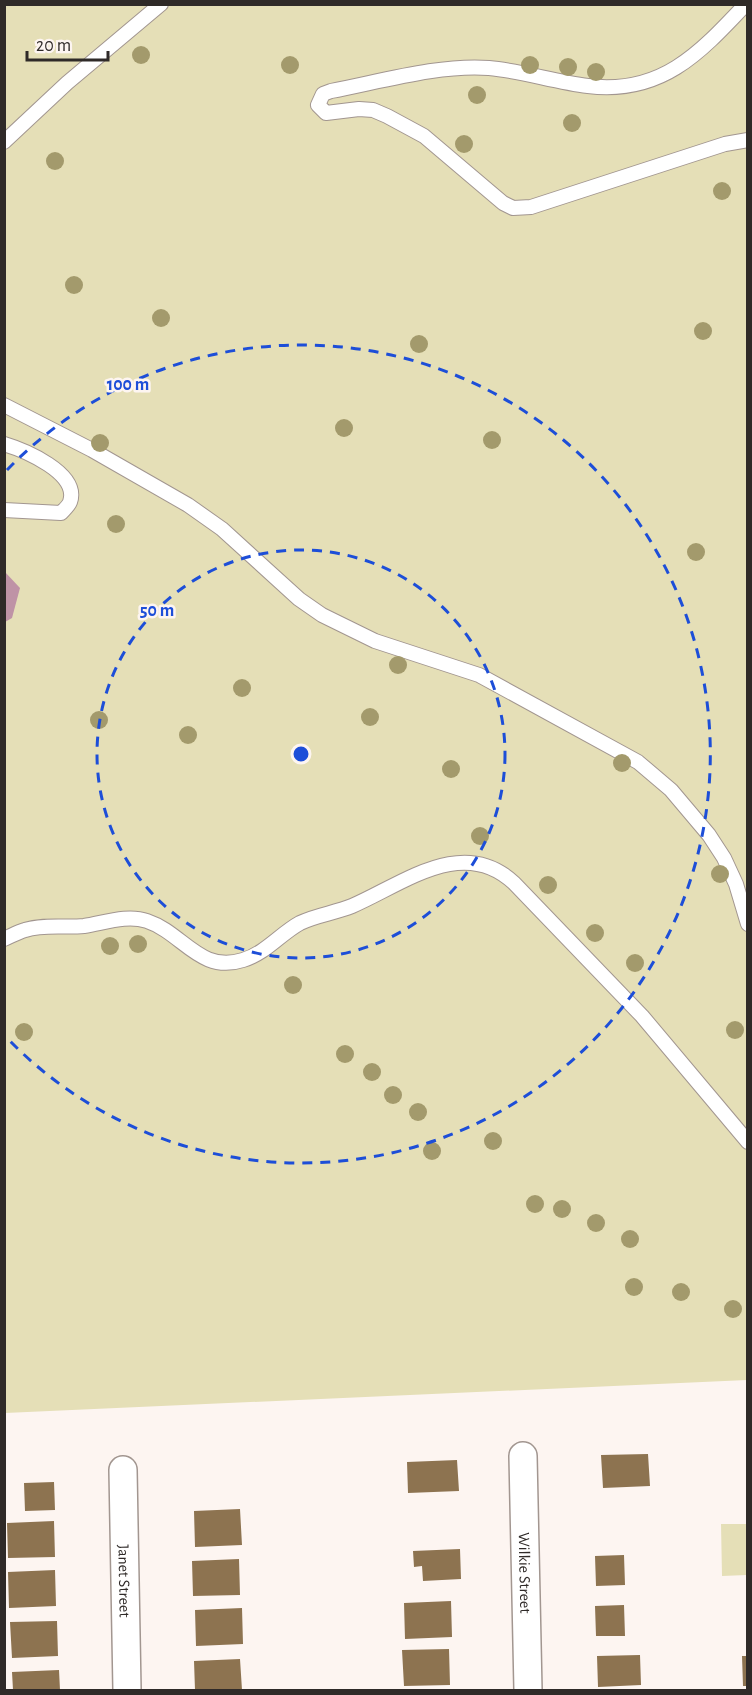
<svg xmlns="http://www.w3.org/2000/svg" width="752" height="1695" font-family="'Alegreya Sans',sans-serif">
<rect width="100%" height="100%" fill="#fdf5f1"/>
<path fill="#e5dfb7" d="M4,5H747V1380L5,1413Z
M721,1524H747V1575L722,1576Z"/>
<path fill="#bf93a6" d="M5,572L20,588L12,618L5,622Z"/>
<path fill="#8d7350" d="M648,1454L650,1486L603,1488L601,1455Z
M457,1460L459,1491L408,1493L407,1462Z
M54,1482L55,1510L25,1511L24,1483Z
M240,1509L242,1545L195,1547L194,1511Z
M54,1521L55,1557L8,1558L7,1523Z
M460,1549L461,1579L423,1581L422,1566L414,1567L413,1551Z
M624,1555L625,1585L596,1586L595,1556Z
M239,1559L240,1595L193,1596L192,1561Z
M55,1570L56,1606L9,1608L8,1572Z
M451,1601L452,1637L405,1639L404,1603Z
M624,1605L625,1636H596L595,1606Z
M242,1608L243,1644L196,1646L195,1610Z
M57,1621L58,1656L12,1658L10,1622Z
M449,1649L450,1685L404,1686L402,1650Z
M640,1655L641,1685L598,1687L597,1656Z
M742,1656H748V1686H743Z
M240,1659L242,1690H195L194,1661Z
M59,1670L60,1690H13L12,1672Z"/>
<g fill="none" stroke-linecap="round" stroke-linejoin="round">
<defs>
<path id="lane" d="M746,4C699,54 661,95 588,86C555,82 522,71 489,68C440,64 379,82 331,91L323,94L318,105L326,113L359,109L373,110L387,116L424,136L503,203L513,208L531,207L725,144L748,140
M4,142L67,83L161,4
M4,405L92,450L188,505L222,529L299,599L322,615L375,641L479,675L638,762L671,790L709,835L724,858L736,884L748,924
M4,444C24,450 80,473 70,502C69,505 64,510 61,513L4,510
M4,939C11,936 18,932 25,930C44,924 65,928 84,926C104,923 127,914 147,921C183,933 200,974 243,960C266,953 280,934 300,923C316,915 335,913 352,906C403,884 463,835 514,883L642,1016L748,1142"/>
<g id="street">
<path id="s1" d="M523,1456L528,1690"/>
<path id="s2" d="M123,1470L127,1690"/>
</g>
</defs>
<use href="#lane" stroke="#a29690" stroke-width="16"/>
<use href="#street" stroke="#a29690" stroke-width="30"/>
<use href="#lane" stroke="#fff" stroke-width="14"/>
<use href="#street" stroke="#fff" stroke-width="27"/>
</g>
<g fill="#a39a6c">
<circle cx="141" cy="55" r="9"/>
<circle cx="290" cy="65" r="9"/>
<circle cx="530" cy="65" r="9"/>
<circle cx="568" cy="67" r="9"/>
<circle cx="596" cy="72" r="9"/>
<circle cx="477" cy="95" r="9"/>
<circle cx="572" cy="123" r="9"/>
<circle cx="464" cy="144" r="9"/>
<circle cx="55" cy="161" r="9"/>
<circle cx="722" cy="191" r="9"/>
<circle cx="74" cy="285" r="9"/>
<circle cx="161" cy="318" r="9"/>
<circle cx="703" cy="331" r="9"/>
<circle cx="419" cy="344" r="9"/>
<circle cx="344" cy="428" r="9"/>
<circle cx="492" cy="440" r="9"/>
<circle cx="100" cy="443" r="9"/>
<circle cx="116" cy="524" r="9"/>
<circle cx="696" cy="552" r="9"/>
<circle cx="398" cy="665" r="9"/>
<circle cx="242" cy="688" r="9"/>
<circle cx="370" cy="717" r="9"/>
<circle cx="99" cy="720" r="9"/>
<circle cx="188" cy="735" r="9"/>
<circle cx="622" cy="763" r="9"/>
<circle cx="451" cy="769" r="9"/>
<circle cx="480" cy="836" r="9"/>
<circle cx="720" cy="874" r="9"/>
<circle cx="548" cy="885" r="9"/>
<circle cx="595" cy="933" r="9"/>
<circle cx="138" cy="944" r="9"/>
<circle cx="110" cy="946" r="9"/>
<circle cx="635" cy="963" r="9"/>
<circle cx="293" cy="985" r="9"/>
<circle cx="735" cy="1030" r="9"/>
<circle cx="24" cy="1032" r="9"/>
<circle cx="345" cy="1054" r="9"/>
<circle cx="372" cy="1072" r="9"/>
<circle cx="393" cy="1095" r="9"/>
<circle cx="418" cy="1112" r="9"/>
<circle cx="493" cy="1141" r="9"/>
<circle cx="432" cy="1151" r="9"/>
<circle cx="535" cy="1204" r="9"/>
<circle cx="562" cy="1209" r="9"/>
<circle cx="596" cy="1223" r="9"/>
<circle cx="630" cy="1239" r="9"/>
<circle cx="634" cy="1287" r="9"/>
<circle cx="681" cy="1292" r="9"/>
<circle cx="733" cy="1309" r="9"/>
</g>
<g fill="none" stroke="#1d4ed8" stroke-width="3" stroke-dasharray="10 8">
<circle cx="301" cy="754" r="204"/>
<path d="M7 470A409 409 0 1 1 7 1038"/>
</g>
<g text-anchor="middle" stroke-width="5" stroke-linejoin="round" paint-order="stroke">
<g font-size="16" fill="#2f2a28" stroke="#fdf5f1">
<text dy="6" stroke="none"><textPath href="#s1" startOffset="117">Wilkie Street</textPath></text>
<text dy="6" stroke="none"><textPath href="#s2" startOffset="111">Janet Street</textPath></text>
</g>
</g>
<circle cx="301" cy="754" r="9" fill="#1d4ed8" stroke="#fdf5f1" stroke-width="3"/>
<g font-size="18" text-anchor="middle" font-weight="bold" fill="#1d4ed8" stroke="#fdf5f1" stroke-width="5" stroke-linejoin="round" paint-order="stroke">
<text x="128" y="390">100 m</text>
<text x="157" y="616">50 m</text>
</g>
<rect width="752" height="1695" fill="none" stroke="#2f2a28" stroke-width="12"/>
<path d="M27 51v9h81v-9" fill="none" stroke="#2f2a28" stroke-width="3"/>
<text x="36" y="51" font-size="18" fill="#2f2a28" stroke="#fdf5f1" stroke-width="4.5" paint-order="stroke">20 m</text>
</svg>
